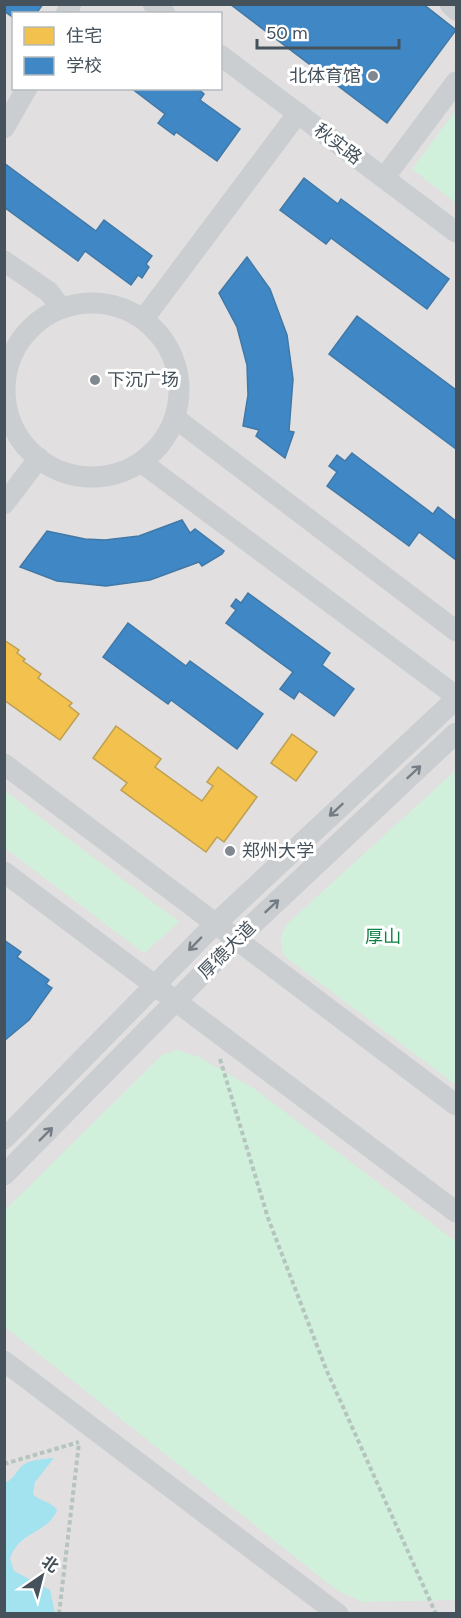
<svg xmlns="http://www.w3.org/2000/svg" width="461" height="1618" font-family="Figtree,'Noto Sans SC',sans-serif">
<rect width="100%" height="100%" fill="#efeeee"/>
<path fill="#e1dfe0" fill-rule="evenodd" d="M5,5H456V1613H5ZM14,14H220V88H14Z"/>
<path fill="#d1f0db" d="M456,110V203L412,169Z
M456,770V1085L284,956C279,943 280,936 287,924Z
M4,791H5L179,922L144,953L5,848Z
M177,1050L199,1057L256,1090L456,1242V1600L363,1602L338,1591L5,1327V1210L162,1055Z"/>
<path fill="#a3e3f0" d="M54,1458L35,1482L33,1494C39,1502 50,1500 57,1510C48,1534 19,1530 10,1559L14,1571L50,1590L55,1613H5V1483C14,1479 16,1471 23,1465C32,1459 43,1459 54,1458Z"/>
<path fill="#f2c14e" stroke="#bea052" stroke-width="1.5" d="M4,640L19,650L17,653L25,659L23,661L41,674L38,678L72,703L69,706L79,714L60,740L4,700Z
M116,726L161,759L155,767L202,801L213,786L207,782L218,767L257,797L224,842L217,837L206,852L121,790L127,783L93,758Z
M292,734L317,752L296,781L271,763Z"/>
<path fill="#3f88c5" stroke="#4178a6" stroke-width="1.5" d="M4,4H43L36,14H14V18L4,11Z
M230,4H423L456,30L387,123Z
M131,88H197L204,94L200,100L240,129L217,161L176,132L174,135L158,123L165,114Z
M4,163L96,231L104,220L152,256L146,264L149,267L142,278L138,275L131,285L85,251L78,261L4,207Z
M304,178L338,204L341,199L449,279L427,309L331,238L326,244L280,210Z
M247,257L270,289L287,335L293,379L289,431L294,432L285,458L256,436L259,430L243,426L248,395L247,365L237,327L219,293Z
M357,316L456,390V449L329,354Z
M352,453L433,514L438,507L456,521V560L419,532L409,546L327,486L337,472L329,466L337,455L345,461Z
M182,520L190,533L195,529L224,551L222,554L202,566L199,562L150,580L106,586L57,581L20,567L47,531L85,539L105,540L139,536Z
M248,593L330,653L322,665L354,689L334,716L299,691L294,699L280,689L293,672L226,623L236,610L231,606L236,599L241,603Z
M128,623L186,666L190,661L263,714L237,749L171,700L168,704L103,657Z
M4,940L21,952L17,957L49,980L46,984L52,988L29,1020L4,1041Z"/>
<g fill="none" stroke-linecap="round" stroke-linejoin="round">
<path stroke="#b6c4bf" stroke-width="4" stroke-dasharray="4.5 3" stroke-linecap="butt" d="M220,1059L268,1218L326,1369L436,1614
M4,1464L79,1442
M59,1614L79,1443"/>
<path stroke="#caced0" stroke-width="21" d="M153,4L165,14
M450,4L456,10
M66,14L71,4
M220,55L456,232
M4,128L27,88
M384,178L456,82
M4,261L49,292L61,308
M5 390a87 87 0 1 1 174 0a87 87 0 1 1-174 0Z
M145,317L298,113
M175,418L456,631
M141,462L456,696
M4,504L39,458
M4,764L456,1105
M4,872L456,1212
M4,1139L213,926L456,699
M4,1175L237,939L456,733
M4,1361L338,1614"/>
</g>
<defs><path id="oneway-shaft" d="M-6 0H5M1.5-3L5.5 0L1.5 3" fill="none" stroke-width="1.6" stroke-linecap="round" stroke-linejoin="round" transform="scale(1.5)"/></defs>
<g stroke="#747d85">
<use href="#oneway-shaft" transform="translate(414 772) rotate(-43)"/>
<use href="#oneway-shaft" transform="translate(336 810) rotate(137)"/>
<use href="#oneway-shaft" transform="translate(272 906) rotate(-43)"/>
<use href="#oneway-shaft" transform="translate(195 944) rotate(134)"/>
<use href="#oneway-shaft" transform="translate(46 1134) rotate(-45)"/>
</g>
<g fill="#80898f" stroke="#fff" stroke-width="2">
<circle cx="373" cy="76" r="6"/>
<circle cx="95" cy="380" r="6"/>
<circle cx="230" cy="851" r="6"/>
</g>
<g text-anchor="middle" stroke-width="6" stroke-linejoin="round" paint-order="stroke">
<g font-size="18" fill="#45525c" stroke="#fff" text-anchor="start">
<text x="361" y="82" text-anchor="end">北体育馆</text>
<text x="107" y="386">下沉广场</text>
<text x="242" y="857">郑州大学</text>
</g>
<g font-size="18" fill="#45525c" stroke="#fff">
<text transform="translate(338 144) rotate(37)" y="6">秋实路</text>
<text transform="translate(227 950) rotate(-45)" y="6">厚德大道</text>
</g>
<g font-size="18" fill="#118245" stroke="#fff">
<text x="383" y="943">厚山</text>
</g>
</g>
<rect width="461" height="1618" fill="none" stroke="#45525c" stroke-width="12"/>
<rect x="12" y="12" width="210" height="78" fill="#ffffff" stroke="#b5babe" stroke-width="1.5"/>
<rect x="24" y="27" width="30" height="18" fill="#f2c14e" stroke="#b5babe" stroke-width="1.5"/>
<text x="66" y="42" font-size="18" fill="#45525c">住宅</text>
<rect x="24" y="57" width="30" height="18" fill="#3f88c5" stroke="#b5babe" stroke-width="1.5"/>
<text x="66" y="72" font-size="18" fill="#45525c">学校</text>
<g transform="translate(42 1576) rotate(35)" stroke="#ffffff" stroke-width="4.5" paint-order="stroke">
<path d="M0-4.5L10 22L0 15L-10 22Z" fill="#45525c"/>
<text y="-9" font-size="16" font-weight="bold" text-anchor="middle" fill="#45525c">北</text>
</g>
<path d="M257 39v9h142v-9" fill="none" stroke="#45525c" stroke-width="3"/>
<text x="266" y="39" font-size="18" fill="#45525c" stroke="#ffffff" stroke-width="4.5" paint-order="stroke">50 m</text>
</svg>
